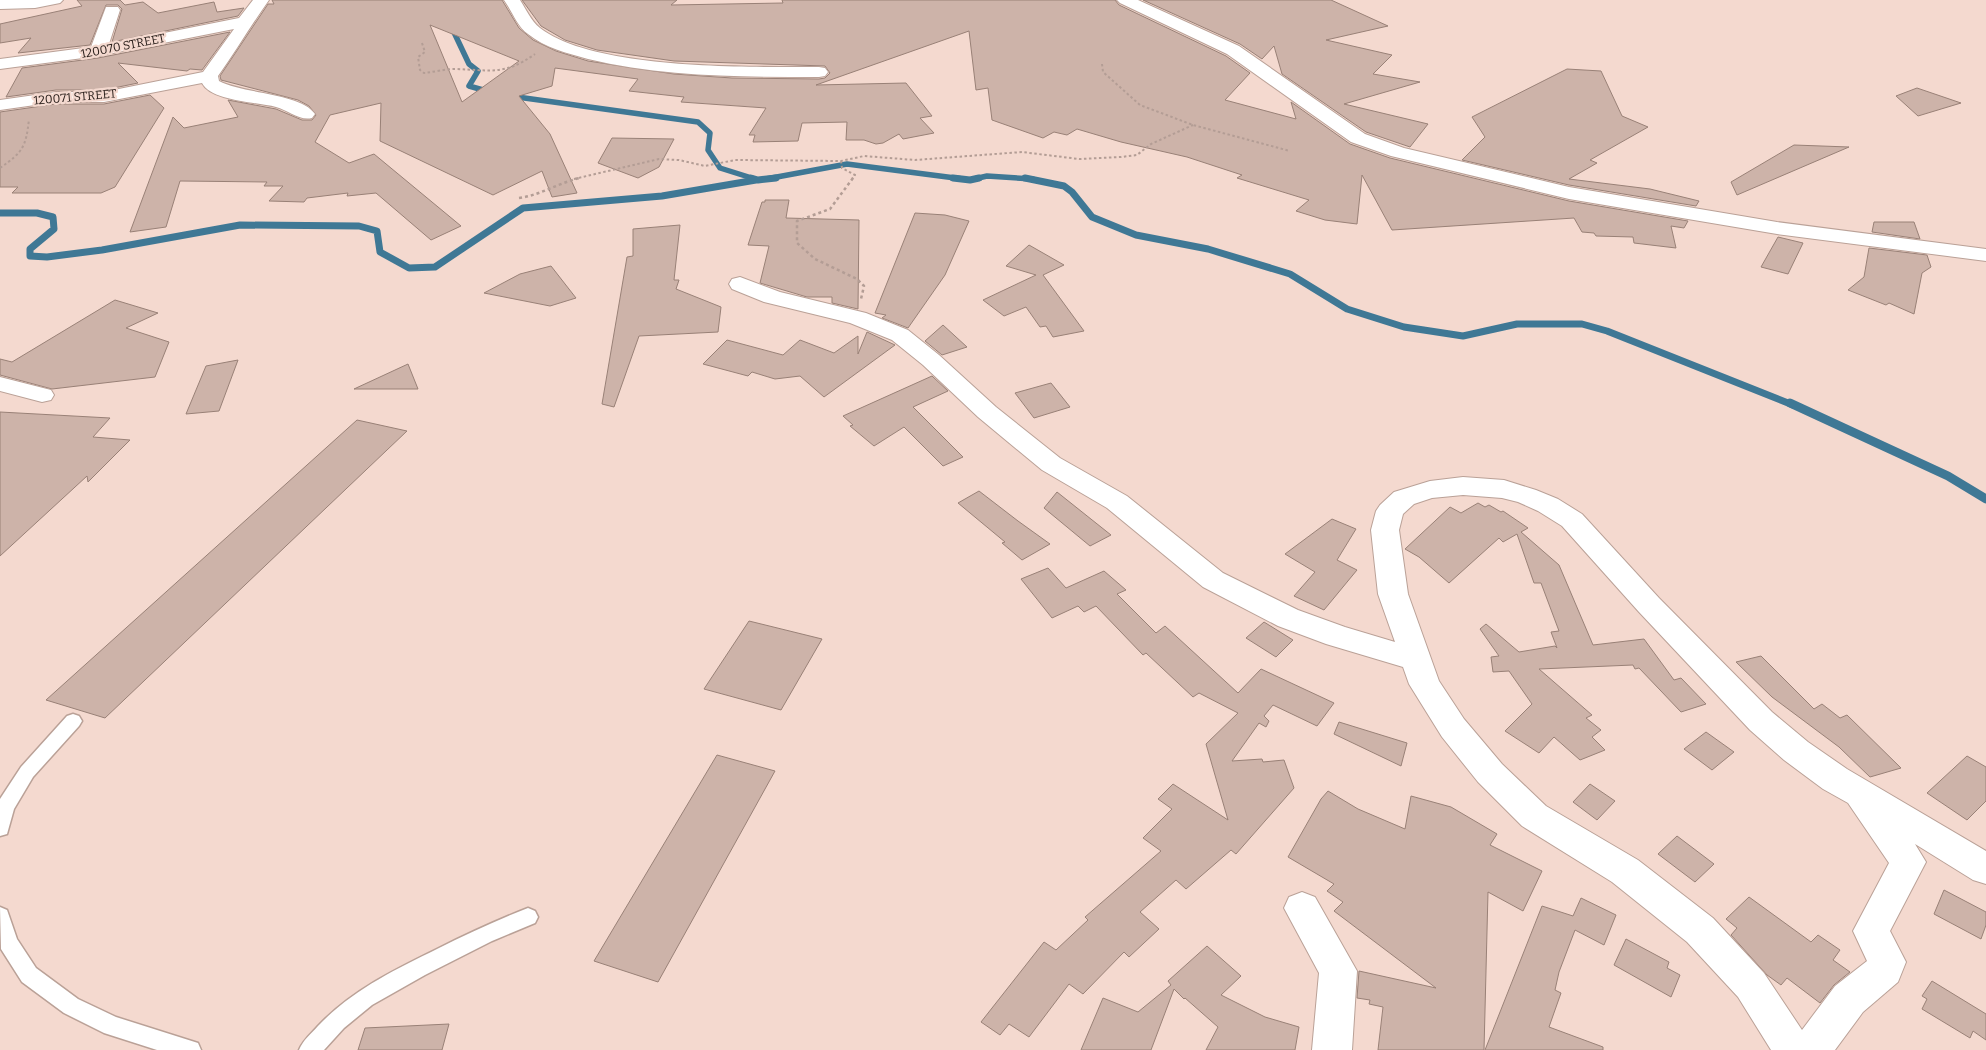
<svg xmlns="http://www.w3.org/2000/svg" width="1986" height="1050" font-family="Bitter,serif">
<rect width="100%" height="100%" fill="#f4d9cf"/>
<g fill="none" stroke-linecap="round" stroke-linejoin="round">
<path stroke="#3f7895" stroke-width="5.5" d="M451,26L469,64L478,71L469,86L490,92
M510,96L698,122L710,133L708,150L720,168L755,179
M766,179L847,164L963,179
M974,179L987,176L1033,179"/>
<path stroke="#3f7895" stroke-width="7" d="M751,178L758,180L776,178
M953,178L970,180L979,178
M1025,178L1064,186L1072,192L1092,217L1136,235L1208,249L1290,274L1347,309L1404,327L1463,336L1517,324H1582L1607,331L1793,405
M0,213H37L53,217L54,229L30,249V256L47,257L102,250L240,225L359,226L377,231L380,252L409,268L435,267L523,208L662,196L756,180"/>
<path stroke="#3f7895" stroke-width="9" d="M1790,403L1948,476L1986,499"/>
</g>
<path fill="#cdb3a9" stroke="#998177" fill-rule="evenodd" d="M77,0H120L125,5L143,2L158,13L214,2L217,12L244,8L238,16L112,42L122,9L118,5H106L90,45L18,53L31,38L0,43V24L82,6Z
M272,0H502L519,28L533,40L556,51L588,61L674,74L732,78L819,79L825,78L830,73L825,66L674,61L597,50L565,40L541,26L522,0H677L671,5L783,3L782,0H1115L1119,5L1226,56L1250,73L1225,100L1296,119L1291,102L1350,144L1390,158L1569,201L1688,221L1684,228L1671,226L1676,248L1634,243L1633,237L1596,236L1594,233L1582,232L1574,218L1392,230L1362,175L1357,224L1325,220L1296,211L1309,200L1237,178L1242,175L1187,157L1121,142L1077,129L1067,135L1054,132L1043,138L992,120L988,88L976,90L969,31L816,85L906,83L932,116L920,118L934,133L903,139L899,134L883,143L876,144L864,140H846L847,122L802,123L798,141L753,142L755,135H749L766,108L681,102L684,97L629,91L638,79L555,68L552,86L519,96L550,134L577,193L552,197L542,171L493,195L380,141L381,103L330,115L315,142L349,163L374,154L461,226L431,240L376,193L347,196L348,193L307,198L304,202L269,201L283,186H264L267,182L180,181L166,227L130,232L173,117L184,128L238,117L228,100L276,109L302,120H312L316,115L309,106L298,100L221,80L220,76L268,4H274ZM430,25L519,61L462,102Z
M1143,0H1331L1388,26L1326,40L1392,55L1373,74L1420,82L1344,104L1428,124L1410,147L1366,132L1282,74L1274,46L1262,59L1240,44Z
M230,32L202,70L190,69L187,71L118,63L138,83L104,90H56L6,97L22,68L98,58Z
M1567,69L1601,71L1622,116L1648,127L1590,160L1597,163L1569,179L1650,189L1699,201L1696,206L1569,185L1462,160L1485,137L1472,117Z
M1917,88L1961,103L1918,116L1896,96Z
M150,95L164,108L115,187L101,193H12L18,187H0V112L56,104H104Z
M612,138L674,139L659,167L638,178L598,163Z
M1794,145L1849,147L1737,195L1731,182Z
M765,200H789L786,218L859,220L858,309L832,303V297H807L760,283L769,246L748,245L762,202H765Z
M915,213L945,215L969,221L945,275L908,328L882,318L886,315L875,313Z
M1874,222H1914L1920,239L1872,232Z
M680,225L674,280H679L676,289L721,307L718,332L639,336L614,407L602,404L627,257L633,256V229Z
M1778,237L1803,243L1788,274L1761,267Z
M1029,245L1064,265L1043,275L1084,331L1053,337L1046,326L1040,327L1026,307L1004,316L983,300L1036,275L1006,266Z
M1869,248L1927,255L1931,267L1922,273L1914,314L1889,303L1886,305L1848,290L1864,277Z
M551,266L576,298L550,306L484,293L520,274Z
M115,300L158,313L126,328L169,342L155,377L52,389L0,375V359L12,362Z
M943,325L967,347L942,355L925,341Z
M867,332L895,345L824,397L800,376L775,379L752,372L748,376L703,364L727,340L783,355L800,340L834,353L858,336V354Z
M238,360L219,411L186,414L206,366Z
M408,364L418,389H354Z
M932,376L948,391L913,407L963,457L943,466L904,427L874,446L850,426L853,425L843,416Z
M1051,383L1070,407L1034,418L1015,393Z
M0,412L110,418L93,437L130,440L88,482L87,476L0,556Z
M357,420L407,431L105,718L46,700Z
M979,491L1018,521L1050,544L1022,560L1002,543L1005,542L958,503Z
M1057,492L1111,535L1090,546L1044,508Z
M1478,503L1485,507L1489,505L1501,512L1503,511L1528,528L1521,532L1559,565L1593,645L1644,639L1674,680L1681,678L1706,704L1681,712L1639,668L1635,669L1633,665L1539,669L1592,715L1586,718L1601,730L1592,737L1605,750L1580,760L1554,737L1539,753L1505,731L1532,704L1509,671L1493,672L1491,657L1499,656L1480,629L1486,624L1519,652L1555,646L1557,648L1551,632L1559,631L1541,583H1534L1517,534L1503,542L1499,538L1449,583L1419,557L1405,549L1450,507L1461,513Z
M1332,519L1356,529L1337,560L1357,570L1324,610L1294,596L1315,572L1285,554Z
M1048,568L1066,588L1104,571L1126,590L1117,594L1156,633L1165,626L1238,693L1261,669L1334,703L1317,726L1273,705L1264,716L1269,721L1266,727L1259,723L1232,761L1262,759L1263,762L1284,760L1294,788L1236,854L1231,850L1186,889L1176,880L1140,912L1159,929L1129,957L1124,952L1083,994L1069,984L1029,1037L1009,1024L1000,1035L981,1022L1044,942L1056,950L1088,920L1085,917L1161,851L1143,838L1172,809L1158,799L1173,784L1228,820L1206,744L1238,713L1199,693L1193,697L1146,653L1143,655L1096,606L1084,612L1078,606L1052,618L1021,579Z
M749,621L822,639L781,710L704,689Z
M1264,622L1293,640L1276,657L1246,638Z
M1761,656L1814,709L1822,704L1840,718L1847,715L1901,768L1870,777L1839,747L1772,697L1736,662Z
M1339,722L1407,743L1401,766L1334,734Z
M1706,732L1734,752L1712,770L1684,749Z
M717,755L775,771L658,982L594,961Z
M1967,756L1986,767V801L1967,820L1927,793Z
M1590,784L1615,801L1597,820L1573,802Z
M1328,791L1358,809L1405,829L1411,796L1451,807L1497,834L1490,845L1542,871L1523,911L1488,892L1484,1050H1378L1383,1007L1369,1004L1370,1000L1357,998L1359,971L1436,988L1334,911L1343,902L1327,891L1334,884L1288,857L1321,799Z
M1677,836L1714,864L1695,882L1658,854Z
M1944,890L1986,912V925L1981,939L1934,914Z
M1749,897L1811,942L1818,935L1840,950L1833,960L1850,972L1834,985L1820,1003L1787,978L1781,985L1767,975L1731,935L1737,928L1726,919Z
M1581,898L1616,915L1604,945L1575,930L1559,972L1555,990L1561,993L1549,1027L1603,1047V1050H1485L1542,906L1573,916Z
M1626,939L1669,962L1667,968L1680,975L1671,997L1614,965Z
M1207,946L1241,976L1221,995L1265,1017L1299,1027L1295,1050H1206L1218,1027L1185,998L1184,999L1174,989L1151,1050H1081L1103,998L1138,1012L1171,985L1168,981Z
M1932,981L1986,1014V1040L1973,1031L1970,1038L1922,1009L1927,999L1922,996Z
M449,1024L442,1050H358L365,1028Z"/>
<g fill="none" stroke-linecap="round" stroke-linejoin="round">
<defs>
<path id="service" d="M73,714L79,716L82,721L79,726L33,777L14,809L7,834L0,836V799L21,767L67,716Z
M0,907L7,910L17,939L36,968L78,999L116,1017L198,1043L201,1050H157L104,1033L64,1013L22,982L1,949Z
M528,908L535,911L538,917L535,923L492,941L425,975L372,1005L344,1028L324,1050H299C303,1040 311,1034 318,1026C351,991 394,970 437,949C467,934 497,920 528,908Z"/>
<path id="minor" d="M0,0H63L60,3L35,8L0,9Z
M253,0H269C251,25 236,51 218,76L219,81C243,94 301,93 315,114L312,118C299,121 288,110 276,107C257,102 211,101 202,83L104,102H56L0,110V100L56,92H104L203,72L234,29L98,56L0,69V59L91,47L106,7H118L120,10L109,44L239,18Z
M504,0H520C526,9 531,21 540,28C594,70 750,67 819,67L825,68L828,72L825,76L819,77C742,77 663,77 588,59C567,53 545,48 528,34C517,26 512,11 504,0Z
M1117,0H1138L1239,46L1365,134L1404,148L1569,187L1777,222L1986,249V261L1777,234L1569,199L1391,156L1351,142L1227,54L1120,3Z
M740,277L780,292L866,313L908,330L939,355L996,407L1060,458L1127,496L1223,573L1298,610L1345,627L1395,642L1378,594L1371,530L1376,511L1380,505L1394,492L1430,481L1463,477L1504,480L1536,490L1558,499L1582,514L1659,598L1772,712L1808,742L1847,769L1986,851V884L1973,880L1915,844L1926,862L1890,931L1906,962L1898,982L1863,1012L1835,1050H1771L1738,997L1687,942L1612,882L1522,826L1478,782L1442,737L1409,684L1403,667L1326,644L1278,626L1203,587L1107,508L1042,470L978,417L923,365L892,340L850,323L764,302L732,289L729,284L732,279ZM1463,495L1502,498L1518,502L1538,511L1562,526L1639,612L1750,730L1784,760L1823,789L1848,803L1889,863L1853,931L1867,961L1835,986L1802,1030L1764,973L1713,918L1638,860L1546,806L1502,764L1464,719L1439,681L1408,594L1399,530L1403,514L1414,504L1432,498Z
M0,377L51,390L54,395L51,400L42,402L0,391Z
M1302,892L1315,897L1357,971L1352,1050H1312L1319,973L1284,908L1289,897Z"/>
</defs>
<use href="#service" stroke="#baa197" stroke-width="3"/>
<use href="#minor" stroke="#baa197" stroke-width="2"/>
<path stroke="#b39d95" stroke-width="2" stroke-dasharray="2.5 2.5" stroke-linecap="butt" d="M422,43L425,52L418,57L420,70L424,73C434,72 445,69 456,69C490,70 504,76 535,54
M1102,64L1103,72L1140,105L1193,125L1290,151
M841,161L842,168L855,175L852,179
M0,168C23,152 26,147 29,119
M574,179L659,159L679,160L705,166L735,160L841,161L864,156L915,160L1022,152L1079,159L1121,157L1137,155L1151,144L1193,125"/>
<path stroke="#b39d95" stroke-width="2.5" stroke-dasharray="3 3" stroke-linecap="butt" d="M853,178L830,209L797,221V243L815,259L857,279L864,286L861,299
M519,198C541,195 558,183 580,178"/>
<use href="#service" fill="#fff" fill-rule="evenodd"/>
<use href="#minor" fill="#fff" fill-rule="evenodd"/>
</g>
<g text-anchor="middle" stroke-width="4.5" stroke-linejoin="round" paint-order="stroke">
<g font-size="12" fill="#241a16" stroke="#f4d9cf">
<text transform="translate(123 46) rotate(-11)" y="4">120070 STREET</text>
<text transform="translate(75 97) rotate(-5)" y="4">120071 STREET</text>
</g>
</g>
</svg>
